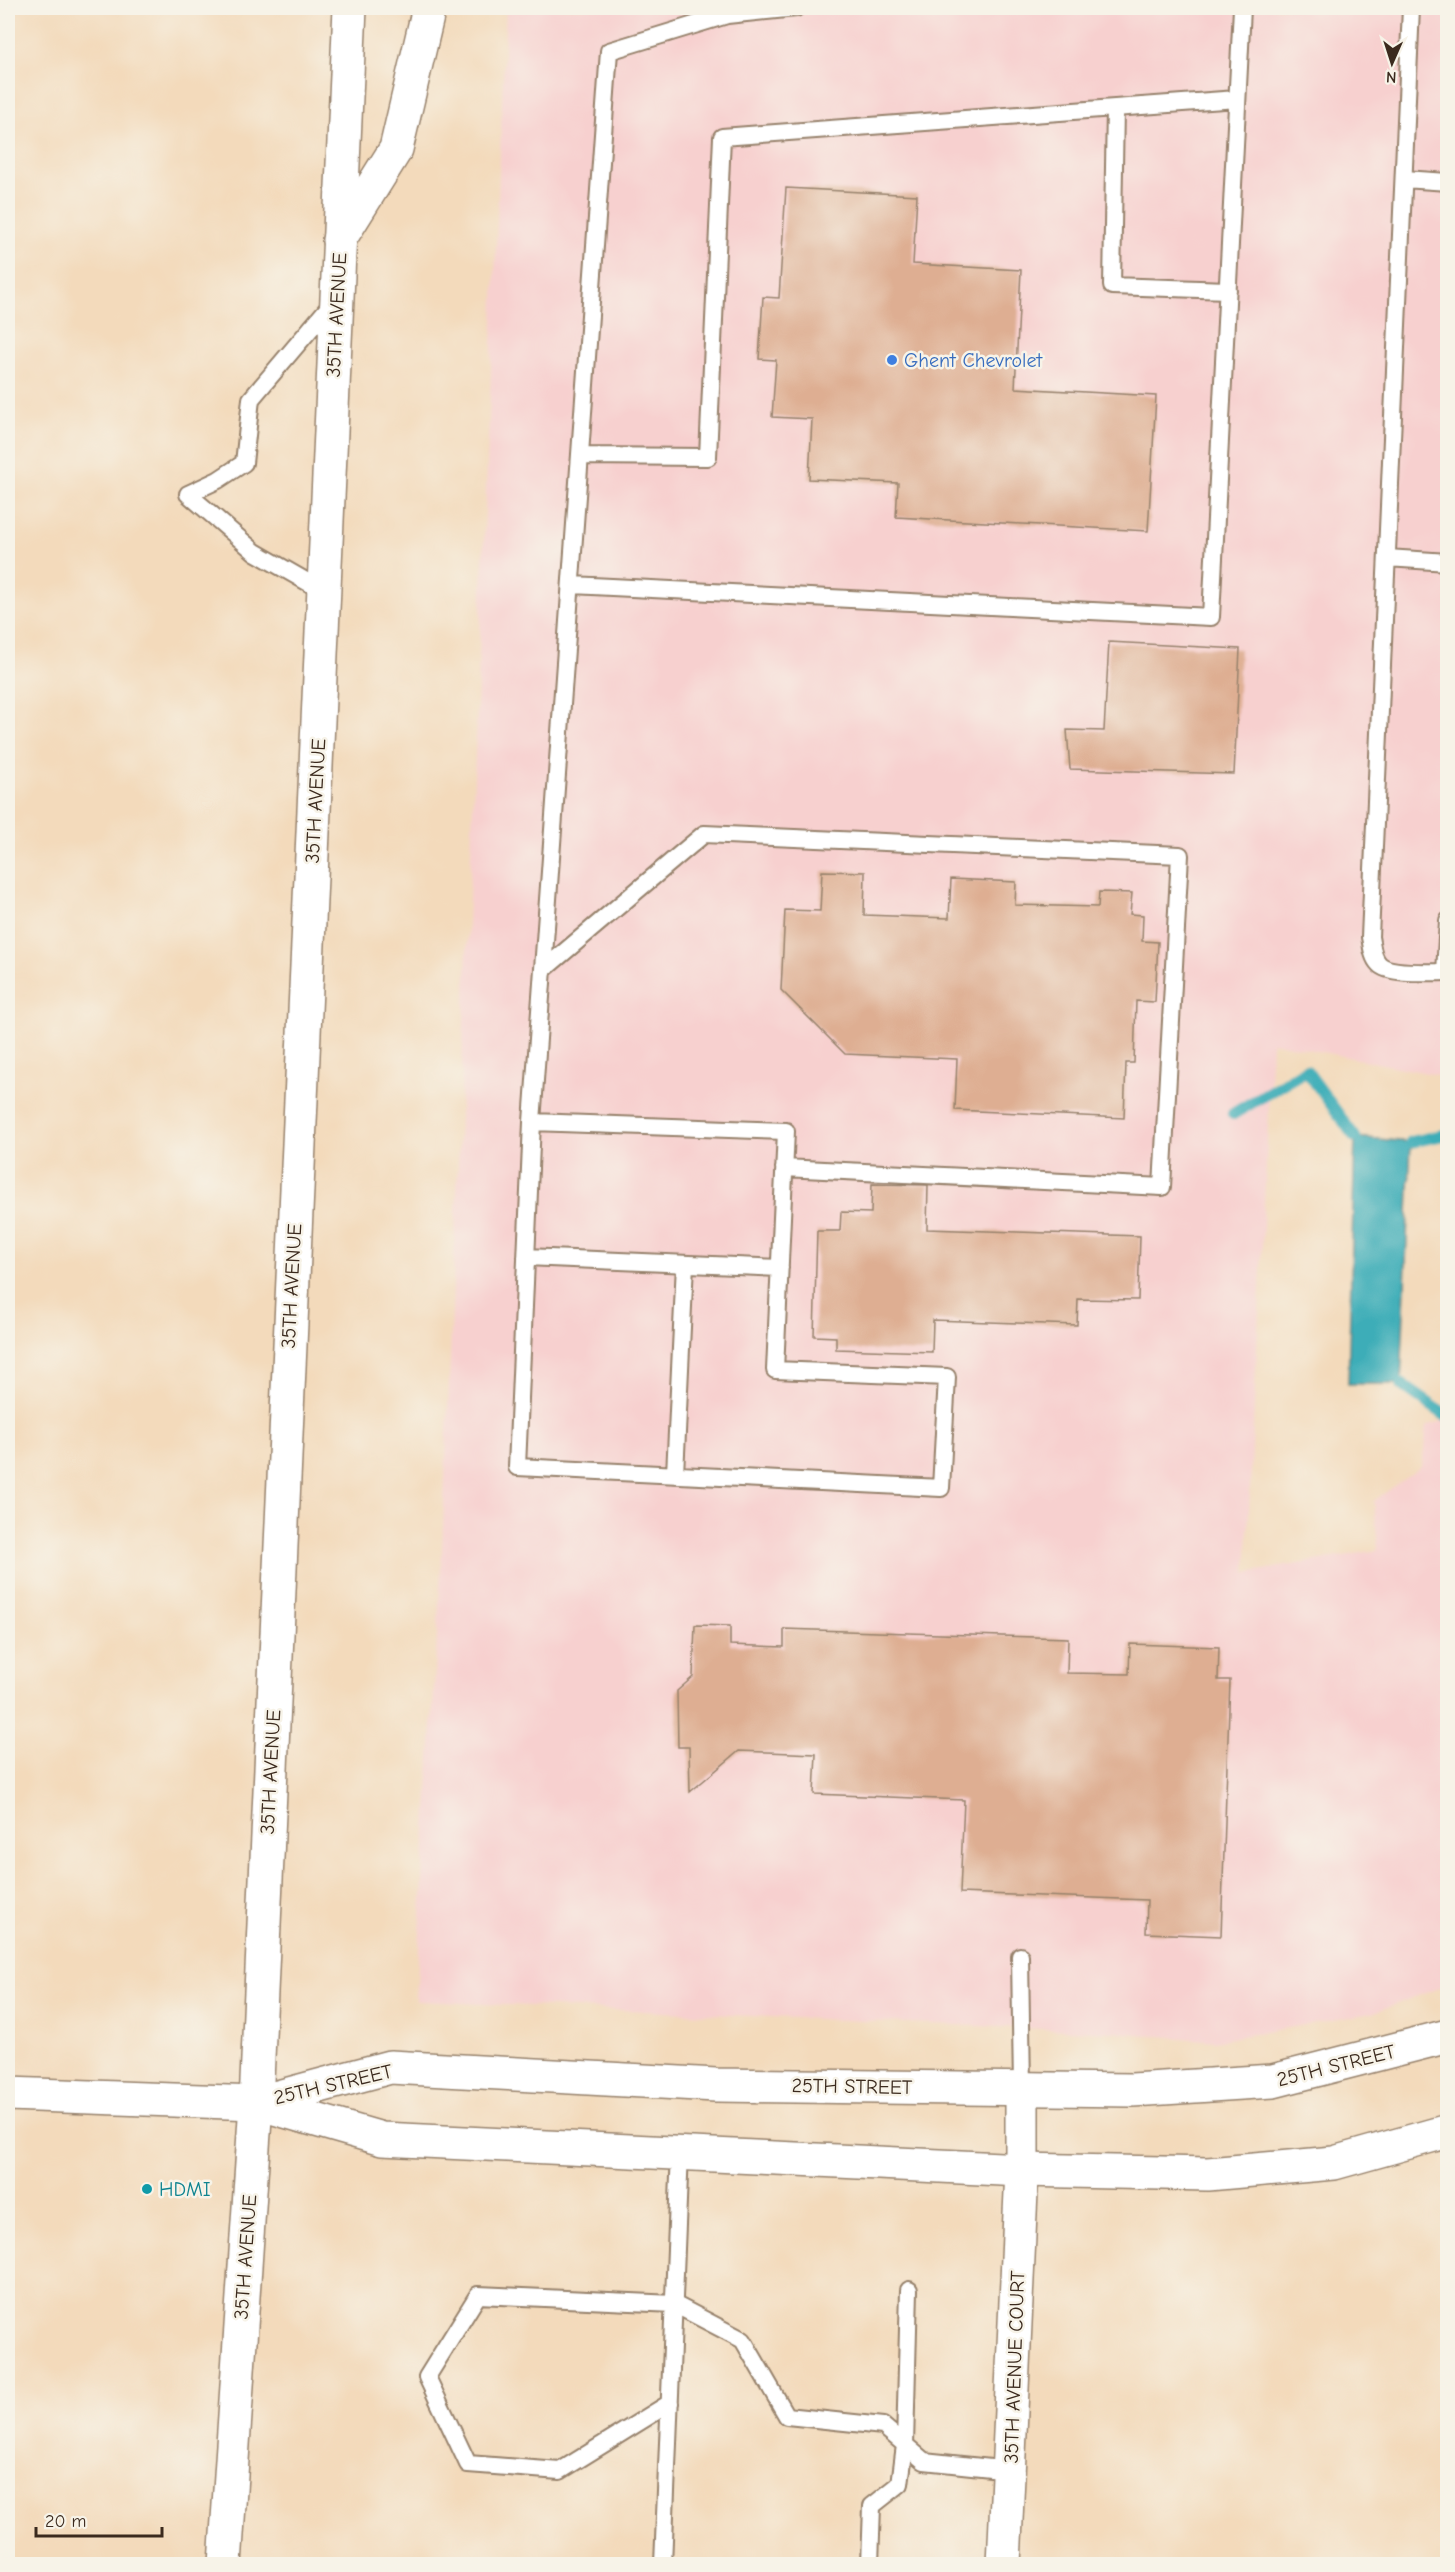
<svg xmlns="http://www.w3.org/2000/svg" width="1455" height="2572" font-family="'Comic Neue',sans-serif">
<rect width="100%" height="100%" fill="#f7f3e8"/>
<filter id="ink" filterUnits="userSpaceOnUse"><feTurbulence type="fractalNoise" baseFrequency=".0167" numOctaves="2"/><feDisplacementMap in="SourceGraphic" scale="12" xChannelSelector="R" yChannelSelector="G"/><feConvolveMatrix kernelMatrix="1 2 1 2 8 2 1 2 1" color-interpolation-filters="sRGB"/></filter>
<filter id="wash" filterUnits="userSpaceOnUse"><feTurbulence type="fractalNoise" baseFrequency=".008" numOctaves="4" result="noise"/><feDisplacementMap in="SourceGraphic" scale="24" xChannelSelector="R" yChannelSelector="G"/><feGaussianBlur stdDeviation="1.35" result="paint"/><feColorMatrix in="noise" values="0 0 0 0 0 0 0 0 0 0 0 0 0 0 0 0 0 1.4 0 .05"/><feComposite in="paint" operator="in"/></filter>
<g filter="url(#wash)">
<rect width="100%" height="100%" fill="#f3dabb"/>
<path fill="#f7d0cf" d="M506,8H1447V1077L1272,1042L1246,1573L1378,1550L1374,1501L1422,1466L1427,1425L1447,1420V1985L1372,2013L1215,2041L1113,2032L416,2001L442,1551Z"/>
<path fill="#3dadb8" stroke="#3c6c6b" stroke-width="1.5" d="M1355,1137L1411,1142L1401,1384H1348Z"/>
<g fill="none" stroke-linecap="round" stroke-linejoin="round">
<path stroke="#3dadb8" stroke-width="12" d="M1233,1114L1306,1070L1355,1137
M1411,1142L1448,1134
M1401,1384L1448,1417"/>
</g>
<g id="blocks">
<path fill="#deae92" d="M786,188L917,195L913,264L1021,270L1015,388L1156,396L1148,531L896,517L898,483L809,479L812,419L772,417L776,360L759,359L763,297L779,298Z
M1109,642L1240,649L1234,774L1070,769L1067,730L1104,731Z
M822,871L865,872L864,915L949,918L951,879L1016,882L1015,905L1098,907L1099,892L1132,893L1130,914L1143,915L1142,941L1158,942L1155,1002L1136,1001L1134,1063H1126L1124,1118L955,1110L957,1059L845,1054L781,990L785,910L820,911Z
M872,1184L928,1185L927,1229L1140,1236L1138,1300L1078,1299L1077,1325L933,1320L932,1352L836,1349V1337L814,1336L817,1231H840L841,1212L871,1213Z
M695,1625L730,1626V1645L784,1647V1629L1068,1638L1067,1673L1129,1674L1130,1644L1219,1647L1218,1680H1230L1221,1936L1146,1933L1147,1900L960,1893L964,1800L814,1794L816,1754L739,1751L690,1792L689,1747H678L677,1691L693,1677Z"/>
</g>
</g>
<g filter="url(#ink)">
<use href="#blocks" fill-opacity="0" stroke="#97826c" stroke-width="1.5"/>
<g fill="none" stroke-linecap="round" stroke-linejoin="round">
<defs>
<path id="lane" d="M1411,8L1370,937C1372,946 1372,957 1379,964C1389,975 1431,972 1448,972
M1115,108L1112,286L1228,290
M1404,179L1448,182
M582,456L708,457L722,137L1237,99
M1387,558L1448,562
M572,585L1211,617L1242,8
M323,591L255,552L188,494L218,480L244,463L251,399L334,301
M543,970L704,834L1180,855L1162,1187L784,1168
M1445,972L1448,921
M532,1122L786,1131L775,1370L947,1377L941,1488L517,1467L532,1122L609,51L727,15L796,8
M526,1257L780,1268
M675,1474L685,1264
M1020,1956L1022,2088
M670,2403L560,2471L468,2464L427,2377L478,2295L674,2304L743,2340L787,2416L883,2426L924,2461L1010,2470
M663,2564L680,2152
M870,2564L872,2506L900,2484L905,2445L909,2290"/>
<path id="street" d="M8,2094L256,2103
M1004,2564L1022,2170V2088"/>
<path id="secondary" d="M256,2103L390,2067L716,2085L1132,2090L1273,2081L1448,2036
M257,2103L382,2139L1022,2170L1208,2174L1334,2163L1448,2131
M225,2564L256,2103L350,8"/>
<path id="highway" d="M339,240L396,149L429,8"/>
</defs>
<use href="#lane" stroke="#97826c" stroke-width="20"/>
<use href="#street" stroke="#97826c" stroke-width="36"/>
<use href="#secondary" stroke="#97826c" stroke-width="36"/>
<use href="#highway" stroke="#97826c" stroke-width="36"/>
<use href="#lane" stroke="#fff" stroke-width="16"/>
<use href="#street" stroke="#fff" stroke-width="33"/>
<use href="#secondary" stroke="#fff" stroke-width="33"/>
<use href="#highway" stroke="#fff" stroke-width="33"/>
</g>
</g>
<circle fill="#3f7fe0" stroke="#f7f3e8" stroke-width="2" cx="892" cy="360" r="6"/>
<circle fill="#0f9aa8" stroke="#f7f3e8" stroke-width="2" cx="147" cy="2189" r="6"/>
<g text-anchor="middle" stroke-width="5" stroke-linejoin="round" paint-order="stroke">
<g font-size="20" fill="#3b2a1e" stroke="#f7f3e8">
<text transform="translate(336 315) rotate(-87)" y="7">35TH AVENUE</text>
<text transform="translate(315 801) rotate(-87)" y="7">35TH AVENUE</text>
<text transform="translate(291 1286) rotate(-87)" y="7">35TH AVENUE</text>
<text transform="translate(270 1772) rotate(-87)" y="7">35TH AVENUE</text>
<text transform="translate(1336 2065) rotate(-14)" y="7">25TH STREET</text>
<text transform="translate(333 2084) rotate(-13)" y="7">25TH STREET</text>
<text transform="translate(852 2086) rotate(1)" y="7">25TH STREET</text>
<text transform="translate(245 2257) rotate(-86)" y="7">35TH AVENUE</text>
<text transform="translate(1014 2367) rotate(-88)" y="7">35TH AVENUE COURT</text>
</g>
<g font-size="20" fill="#366cbe" stroke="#f7f3e8" text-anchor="start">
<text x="904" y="367">Ghent Chevrolet</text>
</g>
<g font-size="20" fill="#0d838f" stroke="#f7f3e8" text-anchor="start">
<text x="159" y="2196">HDMI</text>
</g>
</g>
<rect width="1455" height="2572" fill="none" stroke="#f7f3e8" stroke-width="30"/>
<g transform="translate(1392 63) rotate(183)" stroke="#f7f3e8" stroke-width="4.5" paint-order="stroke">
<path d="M0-4.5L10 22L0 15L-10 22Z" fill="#3b2a1e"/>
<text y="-9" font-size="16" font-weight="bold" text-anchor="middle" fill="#3b2a1e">N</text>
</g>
<path d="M36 2527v9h126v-9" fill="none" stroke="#3b2a1e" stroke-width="3"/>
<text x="45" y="2527" font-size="18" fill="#3b2a1e" stroke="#f7f3e8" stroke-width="4.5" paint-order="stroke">20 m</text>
</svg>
